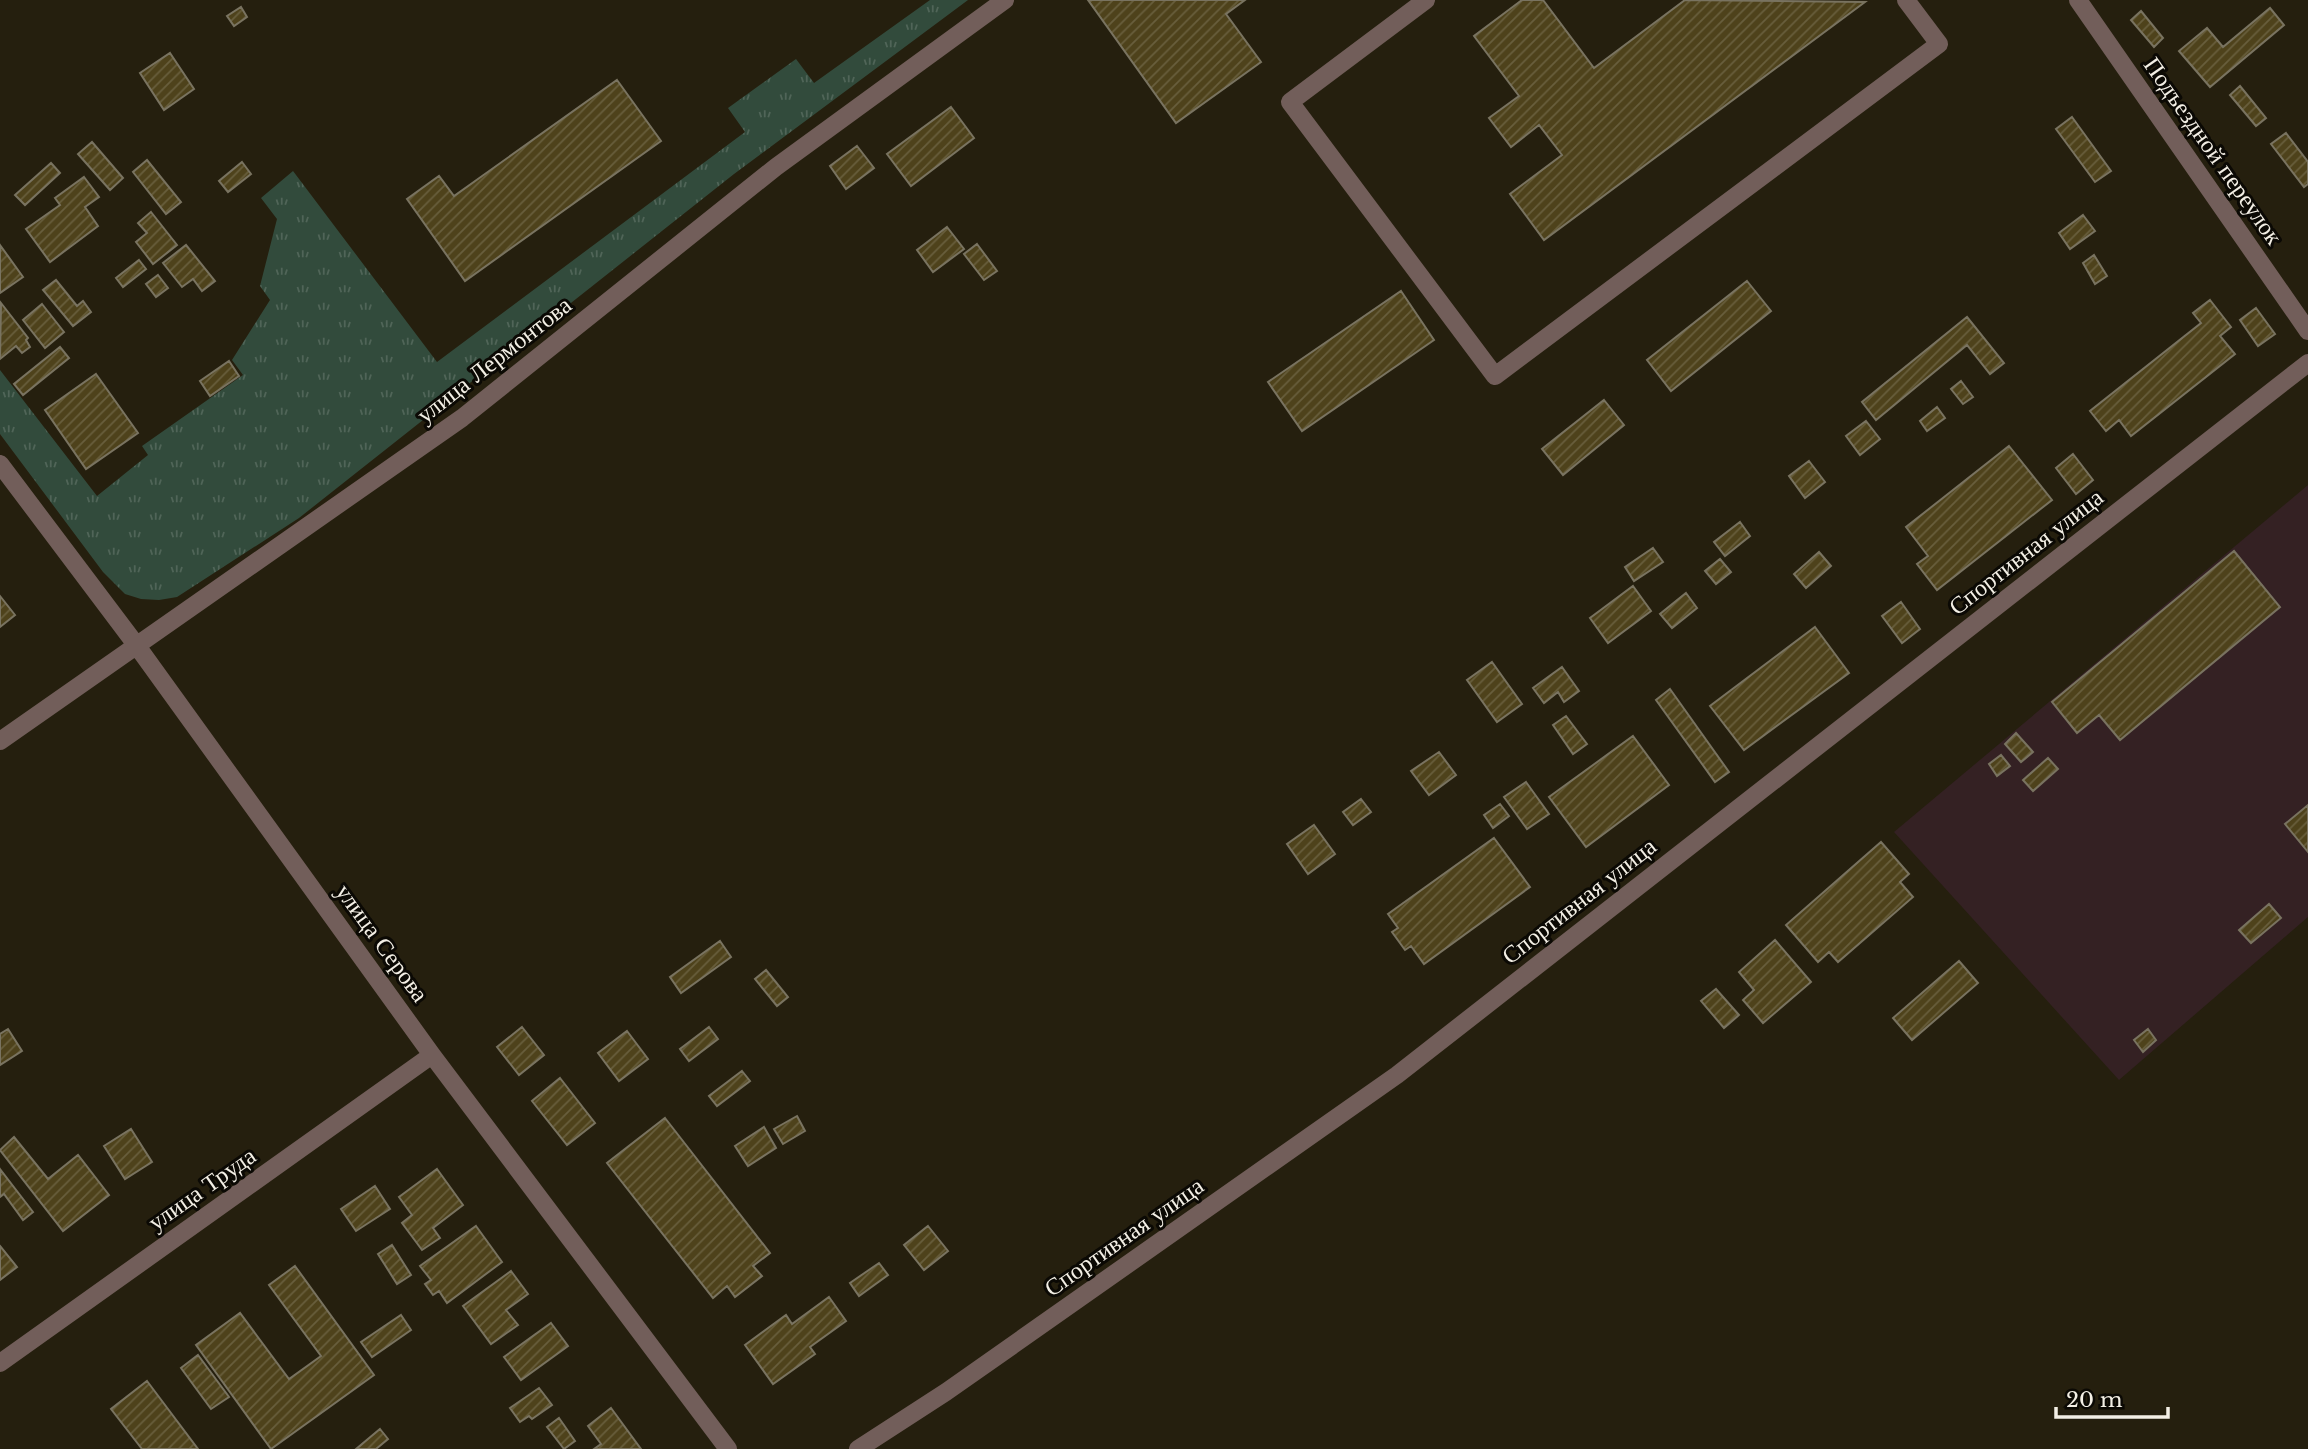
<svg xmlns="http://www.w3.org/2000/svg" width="2308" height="1449" font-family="'Libre Baskerville',serif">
<defs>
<pattern id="grass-tufts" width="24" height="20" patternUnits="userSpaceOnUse" patternTransform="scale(1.75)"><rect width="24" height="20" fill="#324b3c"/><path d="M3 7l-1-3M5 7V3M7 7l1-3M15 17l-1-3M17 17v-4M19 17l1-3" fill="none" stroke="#506558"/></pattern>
<pattern id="building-hatch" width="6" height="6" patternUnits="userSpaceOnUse" patternTransform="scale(1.75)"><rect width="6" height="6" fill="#4e421b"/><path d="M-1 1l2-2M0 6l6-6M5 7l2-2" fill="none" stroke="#685e3c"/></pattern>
</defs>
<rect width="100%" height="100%" fill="#251f0e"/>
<path fill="#342123" d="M2308,485V917L2119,1080L1894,832Z"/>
<path fill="url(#grass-tufts)" d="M930,0H968L734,174L299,518L177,597L159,600L141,599L125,594L103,572L0,434V370L97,496L148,455L142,446L243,375L232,360L270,300L260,286L277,219L261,198L293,171L437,362L745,132L728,108L796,59L814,83Z"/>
<path fill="url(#building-hatch)" stroke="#797360" stroke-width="2" d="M1088,0H1245L1226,14L1261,62L1176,123Z
M1522,0H1543L1594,68L1685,0L1865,2L1544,240L1510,194L1562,155L1539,125L1511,147L1489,118L1519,96L1474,36Z
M241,7L247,17L234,26L227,16Z
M2270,8L2284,25L2210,87L2179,51L2207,28L2223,47Z
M2141,11L2163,38L2154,47L2131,20Z
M170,53L194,89L164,110L140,73Z
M617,80L661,141L465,281L407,199L439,176L454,196Z
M2240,86L2266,118L2256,126L2230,95Z
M951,107L974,138L911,186L887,154Z
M2072,117L2111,171L2095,182L2056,129Z
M2286,133L2308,162V184L2304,187L2271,144Z
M92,142L123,178L110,190L78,154Z
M857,146L874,168L846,189L830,166Z
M147,160L181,202L166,214L133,172Z
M242,162L251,174L228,192L219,181Z
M51,163L60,173L25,205L15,195Z
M84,177L99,197L85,207L98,226L50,262L26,229L60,205L55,198Z
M151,212L177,245L153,264L136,242L147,233L138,223Z
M2083,215L2095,231L2070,249L2059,233Z
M947,227L964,249L933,272L917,250Z
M977,244L997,271L984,280L964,254Z
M0,245L23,277L0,293Z
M186,245L215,281L202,291L193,279L182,287L163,263Z
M2094,255L2107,276L2095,284L2083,263Z
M139,260L146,269L123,287L116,278Z
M158,275L168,288L156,297L146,284Z
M56,280L77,306L83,301L91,312L73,326L43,290Z
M1747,281L1771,311L1671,391L1647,360Z
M1401,291L1434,340L1302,431L1268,382Z
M2210,300L2231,327L2220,336L2235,354L2131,436L2119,420L2106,431L2090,411L2201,323L2193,313Z
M1,303L28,338L26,340L30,347L22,353L16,346L0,359Z
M42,304L64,332L45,348L23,320Z
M2256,308L2275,334L2258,346L2240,320Z
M1967,317L2004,363L1990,374L1967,345L1876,420L1862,402Z
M60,347L69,358L23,395L14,384Z
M229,361L239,376L210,396L200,381Z
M96,374L138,433L86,469L45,410Z
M1961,381L1973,397L1963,404L1951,389Z
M1604,400L1624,425L1563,475L1542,449Z
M1937,407L1945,418L1927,431L1920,421Z
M1866,421L1880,439L1860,455L1846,436Z
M2009,446L2052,500L1937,590L1917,564L1928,556L1906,527Z
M2073,454L2093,480L2076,494L2056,468Z
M1809,461L1825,482L1805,498L1789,476Z
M1740,522L1750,536L1725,556L1714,542Z
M1653,548L1663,562L1634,581L1625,567Z
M2234,551L2280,607L2120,740L2099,715L2077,733L2052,702Z
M1819,552L1831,566L1806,588L1794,574Z
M1720,559L1731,572L1716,584L1705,571Z
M1633,586L1651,611L1608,643L1590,618Z
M1686,593L1697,608L1672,628L1660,614Z
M0,596L15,615L0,627Z
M1901,602L1920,629L1902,643L1882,616Z
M1815,627L1849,673L1744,750L1710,706Z
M1492,662L1522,704L1497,722L1467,680Z
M1562,667L1579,691L1564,702L1558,692L1544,703L1533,688Z
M1670,689L1729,772L1715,782L1656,700Z
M1566,716L1587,744L1573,754L1553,725Z
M2016,733L2033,752L2021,762L2005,744Z
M1633,736L1669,785L1586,847L1549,797Z
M1439,752L1456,775L1429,795L1411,771Z
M2001,755L2010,766L1997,776L1989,764Z
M2048,758L2058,769L2033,791L2023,780Z
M1526,782L1549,814L1527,829L1504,797Z
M1361,799L1371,812L1353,825L1343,812Z
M1500,804L1509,816L1493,828L1484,815Z
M2308,805V852L2285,824Z
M1314,825L1335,854L1308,874L1287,844Z
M1494,838L1530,887L1424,964L1411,946L1405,950L1392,932L1398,928L1388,914Z
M1881,842L1909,874L1900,882L1913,897L1838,962L1829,952L1818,962L1786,925Z
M2269,904L2281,918L2251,943L2239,930Z
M1775,940L1811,982L1763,1023L1743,1000L1754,990L1739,972Z
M720,941L731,957L681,993L670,977Z
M1959,961L1978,983L1912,1040L1893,1018Z
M766,970L788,997L777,1006L755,979Z
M1716,989L1739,1015L1724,1028L1701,1001Z
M522,1027L544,1055L519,1075L497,1047Z
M709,1027L718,1039L689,1061L680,1049Z
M8,1029L22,1051L0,1065V1034Z
M2148,1029L2156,1040L2143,1052L2134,1040Z
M627,1031L648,1059L619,1081L598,1053Z
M742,1071L750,1081L717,1106L709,1096Z
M560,1078L595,1123L567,1145L532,1101Z
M797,1116L805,1131L783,1144L774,1129Z
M665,1118L770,1253L753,1266L762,1276L735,1297L727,1286L713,1298L607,1163Z
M764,1127L776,1148L748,1166L735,1146Z
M131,1129L152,1162L125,1179L104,1146Z
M14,1137L48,1179L78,1155L109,1195L63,1231L0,1150Z
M0,1169L33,1212L23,1220L4,1194L0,1197Z
M437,1169L463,1205L433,1228L440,1238L422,1250L402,1223L412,1215L399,1197Z
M375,1186L390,1209L356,1231L341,1209Z
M476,1226L502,1262L447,1303L439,1291L433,1295L425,1284L431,1280L420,1266Z
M928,1226L948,1251L924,1270L904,1245Z
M392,1245L411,1275L397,1284L378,1254Z
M0,1246L17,1267L0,1280Z
M879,1263L888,1275L859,1296L850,1283Z
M295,1266L374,1375L271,1449L196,1345L240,1313L289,1379L321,1356L269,1285Z
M511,1271L528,1294L506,1310L518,1325L491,1344L463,1306Z
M829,1297L846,1321L810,1347L815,1354L773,1384L745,1345L786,1315L792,1324Z
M401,1315L411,1330L372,1357L361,1342Z
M551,1323L568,1346L521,1380L504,1357Z
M198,1355L229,1397L211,1409L181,1368Z
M147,1381L198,1449H142L111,1409Z
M539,1388L552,1405L532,1419L529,1416L520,1422L510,1408Z
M611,1408L641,1449H594L601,1444L588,1426Z
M559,1418L575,1441L564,1449L547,1427Z
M380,1429L388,1439L376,1449H356Z"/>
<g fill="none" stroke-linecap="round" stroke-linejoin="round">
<path stroke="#725e5a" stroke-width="18" d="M1426,0L1290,102L1495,376L1939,44L1906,0"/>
<path stroke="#725e5a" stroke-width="18" d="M2078,0L2308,331
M0,464L137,646L432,1055L728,1449
M0,741L462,418L776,167L1005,0
M0,1363L432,1055
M858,1449L946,1392L1397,1075L2308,363"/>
</g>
<g text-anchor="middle" stroke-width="6" stroke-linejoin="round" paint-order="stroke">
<g font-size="24" fill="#f3efe5" stroke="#0b0904">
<text transform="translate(2213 151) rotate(55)" y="8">Подъездной переулок</text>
<text transform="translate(494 360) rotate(-38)" y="8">улица Лермонтова</text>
<text transform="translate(2026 552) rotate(-38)" y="8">Спортивная улица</text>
<text transform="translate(1579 901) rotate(-38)" y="8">Спортивная улица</text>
<text transform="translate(382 943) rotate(54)" y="8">улица Серова</text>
<text transform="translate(202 1189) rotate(-35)" y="8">улица Труда</text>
<text transform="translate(1124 1237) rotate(-35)" y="8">Спортивная улица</text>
</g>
</g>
<path d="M2056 1407v10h112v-10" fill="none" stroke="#f3efe5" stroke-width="3.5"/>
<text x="2066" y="1407" font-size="21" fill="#f3efe5" stroke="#0b0904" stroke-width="5" paint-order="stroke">20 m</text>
</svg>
